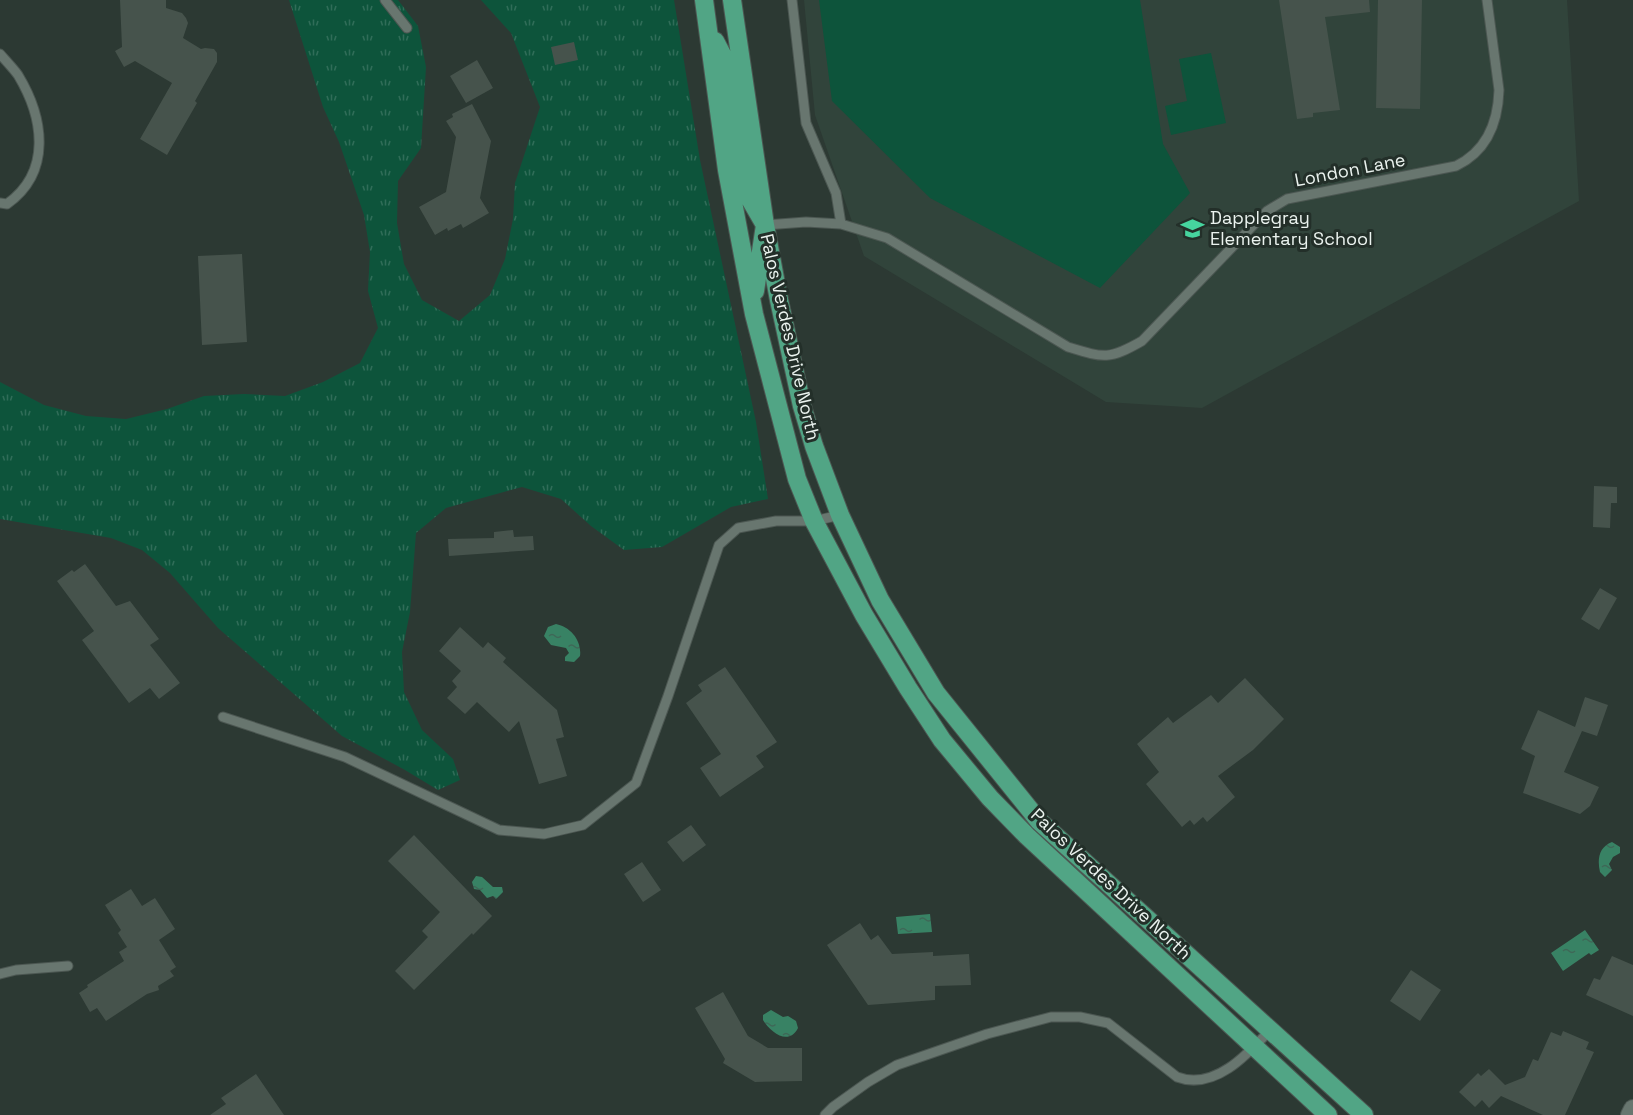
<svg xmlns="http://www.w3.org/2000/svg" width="1633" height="1115" font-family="'Space Grotesk',sans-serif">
<defs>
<pattern id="grass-tufts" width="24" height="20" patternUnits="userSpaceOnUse" patternTransform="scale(1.5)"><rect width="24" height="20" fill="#0d543b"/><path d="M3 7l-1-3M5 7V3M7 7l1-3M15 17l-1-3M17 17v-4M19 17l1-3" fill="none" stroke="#306d58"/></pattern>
<pattern id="water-ripples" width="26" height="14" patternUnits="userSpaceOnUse" patternTransform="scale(1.5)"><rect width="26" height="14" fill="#388264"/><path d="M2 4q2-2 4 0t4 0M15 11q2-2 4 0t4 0" fill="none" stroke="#3e6857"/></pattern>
</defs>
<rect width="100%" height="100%" fill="#2c3933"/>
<path fill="#31443b" d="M804,0H1567L1579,201L1202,408L1106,402L864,256L815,115Z"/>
<path fill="url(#grass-tufts)" d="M289,0H398L418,26L426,67L421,148L398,181L397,223L404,264L422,300L459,321L490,295L505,259L513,219L515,183L540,107L511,33L481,0H674L700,160L756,422L768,499L731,507L662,547L624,550L591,526L561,499L522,487L446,508L416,533L410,612L402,652L404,692L422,730L453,759L460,780L438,790L405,770L342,736L218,628L170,573L142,550L111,538L0,519V382L44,405L86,416L126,419L167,409L204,396L244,394L285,396L323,382L360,363L378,328L368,291L370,252L364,215L339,142L323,107Z"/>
<path fill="#0d543b" d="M819,0H1140L1163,144L1190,193L1100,288L930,198L832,101Z
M1211,53L1226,123L1171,135L1165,106L1187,101L1179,59Z"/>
<path fill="url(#water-ripples)" d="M556,624C571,627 582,641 580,656L574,662L565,661V657L569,653L566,648L551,645L544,636L548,627Z
M1612,842L1620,847V853L1613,857L1609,864L1612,870L1605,877L1600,872C1597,859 1599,847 1612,842Z
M476,876L482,877L493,887H502L503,892L496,899L493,896L487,898L480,890L474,889L472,882Z
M930,914L932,932L898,934L896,917Z
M1585,930L1599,950L1591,955L1589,953L1563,971L1551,953Z
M771,1010L783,1017L788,1016L796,1021L798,1028C789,1046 771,1033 763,1020V1015Z"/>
<path fill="#46534c" d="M120,0H166V8L182,13L186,18L188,23L183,38L201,49L205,48L214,49L217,53V62L195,101L197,103L167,155L140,139L172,83L135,61L124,67L115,51L122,47Z
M1279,0H1369L1370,12L1325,17L1340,110L1313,113V117L1297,119Z
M1378,0H1422L1420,109L1376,108Z
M574,42L578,60L555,65L551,47Z
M477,60L493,88L466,103L450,76Z
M472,104L491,141L480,198L489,213L463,228L461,224L448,231L447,228L435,235L419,207L446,192L456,137L446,121L453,117L452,114Z
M242,254L247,342L202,345L198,256Z
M1594,486L1617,487V503H1611L1610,528L1593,527Z
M513,530L514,537L533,536L534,550L449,556L448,539L494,538V532Z
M85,564L116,606L130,601L159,639L150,645L180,683L159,699L150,688L129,703L82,640L94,631L57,581L72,570L74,572Z
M1600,588L1617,598L1599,630L1581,619Z
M460,627L483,648L488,642L506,658L503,662L557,710L564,737L556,739L567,776L539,784L519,721L509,732L477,702L465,714L447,698L457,687L452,681L461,671L439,651Z
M725,667L777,742L756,756L764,767L720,797L700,768L721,754L686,703L702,691L698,685Z
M1245,678L1284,719L1253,750L1218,776L1235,797L1207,822L1203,817L1194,825L1190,820L1182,827L1146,784L1159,772L1137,744L1168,717L1173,723L1211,695L1218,703Z
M1585,697L1608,705L1597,736L1582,731L1564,772L1599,787L1590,806L1580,814L1523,793L1535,756L1521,749L1538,710L1575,727Z
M691,825L706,845L683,862L667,842Z
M414,835L492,916L473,935L472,933L414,990L395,971L428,937L422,931L440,912L388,861Z
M642,862L661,890L643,902L624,874Z
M131,889L142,906L155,898L175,929L159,940L176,967L170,971L174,976L158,986L159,990L147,994L106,1021L97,1008L90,1012L79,993L88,987L87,985L124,961L119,952L127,947L118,933L121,930L105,905Z
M860,923L871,940L878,935L892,954L933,952V956L969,954L971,985L935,986V1000L868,1005L827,945Z
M1612,956L1633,965V1016L1586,995L1594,978L1600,980Z
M1411,970L1441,990L1420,1021L1390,1001Z
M723,992L748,1036L768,1048H802V1081L755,1082L723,1063L725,1059L695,1008Z
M1563,1031L1589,1042L1586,1049L1594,1052L1565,1115H1543L1501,1096L1489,1108L1482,1100L1475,1107L1459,1092L1478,1073L1481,1076L1489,1069L1505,1085L1525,1077L1533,1059L1538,1061L1551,1032L1561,1036Z
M256,1074L284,1115H210L226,1104L221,1098Z"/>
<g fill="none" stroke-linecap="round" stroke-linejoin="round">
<defs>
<path id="lane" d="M385,0L407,28
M792,0L806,123L836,193L841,224
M0,54C6,61 13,68 18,75C44,118 52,172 7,204L0,203
M765,225L806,222L841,224L887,238L1068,347C1104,358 1109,360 1142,341L1267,211L1287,199L1456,166C1487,151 1498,123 1499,90L1487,0
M223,717L345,757L499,830L544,834L583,825L636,783L668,696L719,545L738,528L776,521H814L840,515
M0,974L16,970L68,966
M825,1115L833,1107L868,1082L897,1065L987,1034L1051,1017H1080L1108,1023L1177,1077C1214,1091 1247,1055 1270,1030"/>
<path id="street" d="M1630,1115L1633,1109"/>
<path id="primary" d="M704,0L727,170L754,314L797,479L814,521L864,615L908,688L942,740L990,798L1027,836L1328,1115
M732,0L765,225L779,300L802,406L814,446L840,515L880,600L936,693L1039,821L1364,1115
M715,41L728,66L747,194L765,225L755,291"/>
</defs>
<use href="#lane" stroke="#4c5752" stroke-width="11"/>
<use href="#street" stroke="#4c5752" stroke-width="20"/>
<use href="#primary" stroke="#4c5752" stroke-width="20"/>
<use href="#lane" stroke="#68766f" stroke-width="9"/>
<use href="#street" stroke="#68766f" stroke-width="18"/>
<use href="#primary" stroke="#51a585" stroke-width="18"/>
</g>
<defs>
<symbol id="school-bare" viewBox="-9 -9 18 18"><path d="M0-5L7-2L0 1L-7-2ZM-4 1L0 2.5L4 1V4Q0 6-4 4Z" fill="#46d49e" stroke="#232f29" stroke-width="2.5" paint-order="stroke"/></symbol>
</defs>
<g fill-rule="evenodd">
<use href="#school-bare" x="1176" y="212" width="33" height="33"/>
</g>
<g text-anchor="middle" stroke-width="6" stroke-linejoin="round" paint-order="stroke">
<g font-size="18" fill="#ebf3ef" stroke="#232f29">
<text transform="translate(1350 170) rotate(-11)" y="6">London Lane</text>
<text transform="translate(790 337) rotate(77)" y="6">Palos Verdes Drive North</text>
<text transform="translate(1111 884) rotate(43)" y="6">Palos Verdes Drive North</text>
</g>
<g font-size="18" fill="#ebf3ef" stroke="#232f29" text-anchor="start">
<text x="1210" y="224">Dapplegray<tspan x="1210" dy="21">Elementary School</tspan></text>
</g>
</g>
</svg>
